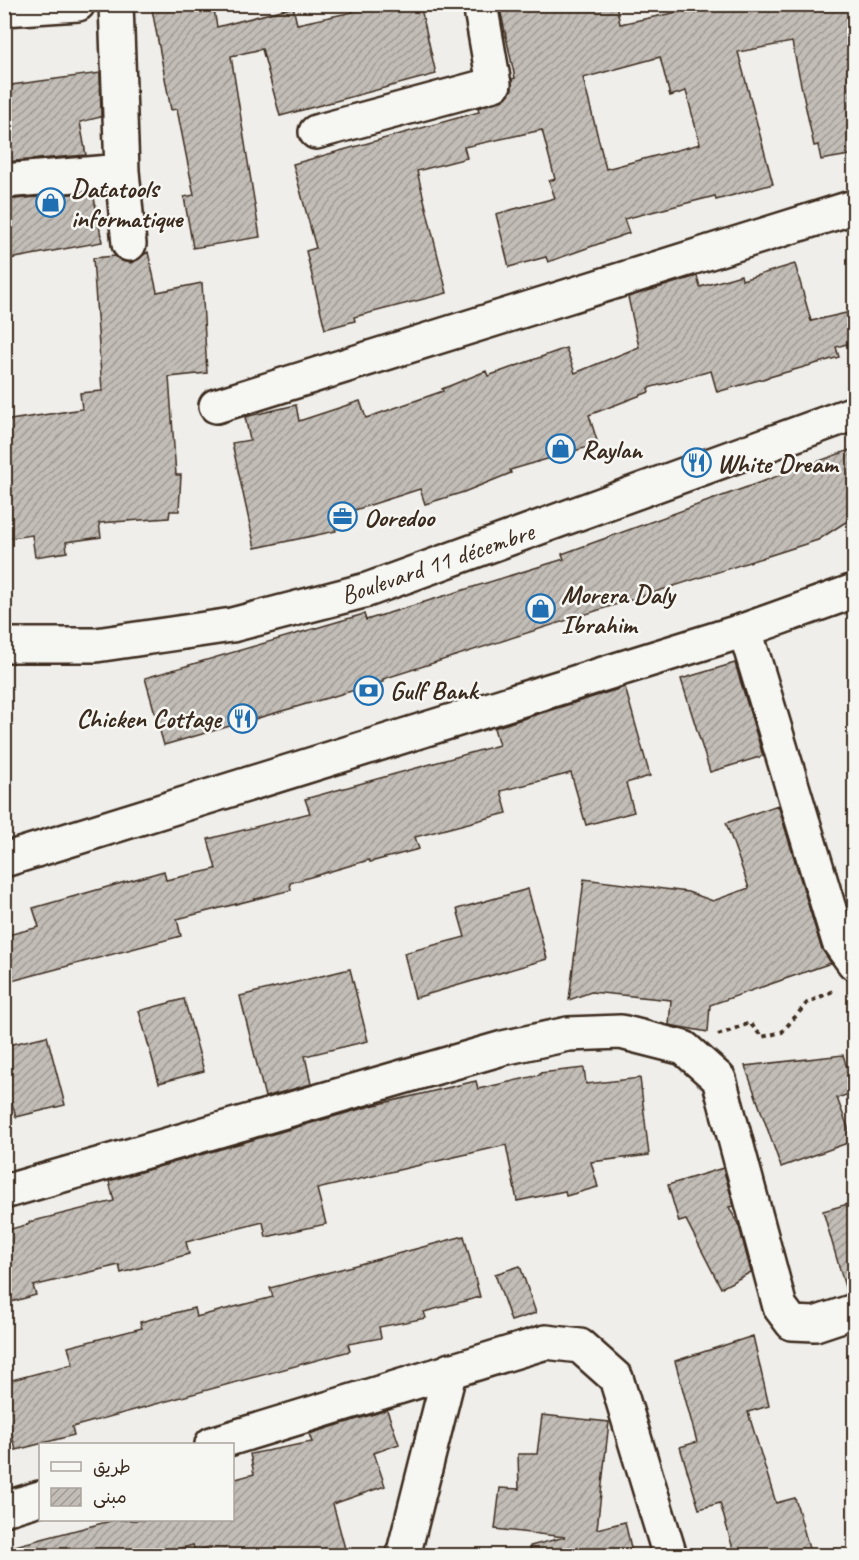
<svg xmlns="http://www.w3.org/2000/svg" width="859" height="1560" font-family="Caveat,'Playpen Sans Arabic',sans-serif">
<defs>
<pattern id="building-hatch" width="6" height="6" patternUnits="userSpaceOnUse" patternTransform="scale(1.5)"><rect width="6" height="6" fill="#c2bdb7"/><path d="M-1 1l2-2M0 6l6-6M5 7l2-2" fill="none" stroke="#9f9a94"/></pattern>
</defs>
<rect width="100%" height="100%" fill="#efeeea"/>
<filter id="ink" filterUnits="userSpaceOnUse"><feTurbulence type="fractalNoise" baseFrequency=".0167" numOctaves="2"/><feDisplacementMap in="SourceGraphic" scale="12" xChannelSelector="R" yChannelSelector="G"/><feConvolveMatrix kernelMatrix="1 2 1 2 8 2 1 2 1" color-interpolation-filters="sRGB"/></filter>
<g filter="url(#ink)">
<path fill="url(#building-hatch)" stroke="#3b2a1e" stroke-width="1.5" fill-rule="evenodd" d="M151,4H213L217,27L293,7L297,24L353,12L351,4H420L436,74L280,116L262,49L231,56L260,237L193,248L184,197L194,195L177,109L171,110Z
M499,4H616L620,24L716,4H855V154L821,160L818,145L814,146L792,42L738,52L773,184L716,200L715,196L624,219L629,233L548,262L546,257L509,267L496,214L555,198L549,181L555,179L542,130L464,147L467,158L417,171L447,293L354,317L355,321L325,329L306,251L316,248L293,164L479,112L478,108L506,98L512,89V79L515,78ZM660,57L670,96L686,91L700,144L606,169L583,78Z
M100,73L101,117L80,122L86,155L4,162V86Z
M93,192L102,242L4,260V200Z
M148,252L157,292L202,283L207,373L169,377L176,475H181L179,511H170L169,518L99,523L101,537L66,542L67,552L35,557L32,535L4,539V421L82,409L80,393L102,391L93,258L115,256L122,261L131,263Z
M795,264L811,321L855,311V342L836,347L839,357L717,392L711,371L648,388L649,392L589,415L598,444L510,470L511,473L464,492L425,504L420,489L333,517L336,531L255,548L232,443L250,440L245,417L296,405L299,421L360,401L366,418L443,391L442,389L486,371L488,376L566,348L575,373L639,347L628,297L697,276L700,287L741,275L742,280Z
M855,448V516L818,540L383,679V682L164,745L145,678L364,614L366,620L564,559L562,554Z
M735,663L763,756L710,772L681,679Z
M625,687L650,776L626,783L634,812L586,825L571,773L501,791L507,813L415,837L419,849L370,862L369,860L290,883L291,890L177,919L181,936L4,983V936L39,927L33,908L164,871L166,880L216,869L208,839L310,813L305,799L499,745L494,728Z
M778,805L821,947L831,963L710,1005L708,1032L669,1025L671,1000L591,992L569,1000L584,879L688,892L713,901L749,888L726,823Z
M528,889L547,959L415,998L404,953L465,937L457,909Z
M350,969L368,1041L305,1056L311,1084L265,1097L240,996Z
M184,999L204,1071L159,1083L139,1011Z
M47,1036L65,1105L16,1117L12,1103L4,1105V1046Z
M843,1055L855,1092L837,1098L853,1141L781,1167L745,1066Z
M584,1068L586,1084L640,1078L649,1155L591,1162L598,1187L566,1196L565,1191L517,1201L506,1145L317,1189L326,1224L266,1237L263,1222L186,1242L189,1254L121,1273L119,1265L33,1286L36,1295L4,1304V1231L29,1224V1222L114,1201L109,1181L371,1106L476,1081L478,1089L540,1075V1073Z
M723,1168L734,1206L729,1207L739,1226L751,1272L721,1288L686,1220L679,1222L668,1185Z
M855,1202V1293L847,1294L823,1211Z
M464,1236L480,1297L424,1312L426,1318L379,1327L381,1338L348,1344L350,1351L72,1427L74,1435L16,1450L4,1406V1382L73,1364L68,1347L142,1328L140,1322L194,1308L196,1317L273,1297L270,1288Z
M520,1266L536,1313L511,1321L495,1274Z
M753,1336L769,1406L748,1412L776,1503L795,1498L811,1556H735L720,1503L699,1509L680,1447L697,1442L675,1361Z
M387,1410L399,1444L374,1453L385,1486L333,1504L347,1556H211L210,1547L195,1551L193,1545L155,1556H13L11,1547L114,1520H232V1480L254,1474L250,1454L312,1442L309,1434Z
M542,1415L609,1422L597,1529L625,1522L633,1556H531L530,1546L565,1537L495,1529L500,1488L519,1489L518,1454H537Z"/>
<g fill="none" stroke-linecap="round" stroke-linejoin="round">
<defs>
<path id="street" d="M116,4L122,171L129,244
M4,9L78,4
M316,132L494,84L480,4
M4,181L122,171
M216,406L854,207
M745,630L839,942L854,963
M4,860L745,630L854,591
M4,1192L503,1048L568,1034L621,1032L684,1048L719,1079L780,1307L792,1323L815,1324L854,1311
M212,1444L546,1342L580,1346L616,1378L670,1556
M4,1509L40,1498
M403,1556L450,1370"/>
<path id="primary" d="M4,645H96L232,625L367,590L854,413"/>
</defs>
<use href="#street" stroke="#3b2a1e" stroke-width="38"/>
<use href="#primary" stroke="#3b2a1e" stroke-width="38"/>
<path stroke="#3b2a1e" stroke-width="4" stroke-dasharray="4.5 4.5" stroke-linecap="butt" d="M718,1035L750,1023L762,1037L782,1032L807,1003L835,990"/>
<use href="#street" stroke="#f6f6f2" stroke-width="33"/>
<use href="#primary" stroke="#f6f6f2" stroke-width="33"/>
</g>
</g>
<defs>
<symbol id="shop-ring" viewBox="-11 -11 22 22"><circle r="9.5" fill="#f6f6f2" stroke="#1f6fb2" stroke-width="1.5"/><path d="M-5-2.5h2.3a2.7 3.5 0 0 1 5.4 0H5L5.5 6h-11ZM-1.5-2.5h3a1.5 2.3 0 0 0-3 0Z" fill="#1f6fb2"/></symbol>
<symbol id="restaurant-ring" viewBox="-11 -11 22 22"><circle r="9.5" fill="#f6f6f2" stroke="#1f6fb2" stroke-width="1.5"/><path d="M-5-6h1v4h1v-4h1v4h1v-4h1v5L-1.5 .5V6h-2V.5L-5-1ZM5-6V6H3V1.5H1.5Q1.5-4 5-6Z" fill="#1f6fb2"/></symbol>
<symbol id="office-ring" viewBox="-11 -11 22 22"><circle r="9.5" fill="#f6f6f2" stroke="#1f6fb2" stroke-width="1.5"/><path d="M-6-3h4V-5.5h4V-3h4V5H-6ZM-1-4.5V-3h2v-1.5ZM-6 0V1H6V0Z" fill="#1f6fb2"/></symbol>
<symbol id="bank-ring" viewBox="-11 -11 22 22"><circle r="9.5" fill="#f6f6f2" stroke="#1f6fb2" stroke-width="1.5"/><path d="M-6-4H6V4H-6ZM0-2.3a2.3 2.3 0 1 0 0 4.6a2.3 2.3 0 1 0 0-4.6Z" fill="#1f6fb2"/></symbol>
</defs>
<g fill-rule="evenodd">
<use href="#shop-ring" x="34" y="186" width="33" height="33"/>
<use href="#shop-ring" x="544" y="432" width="33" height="33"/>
<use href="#restaurant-ring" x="680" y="446" width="33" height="33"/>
<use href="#office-ring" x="326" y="500" width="33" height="33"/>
<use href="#shop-ring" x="524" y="592" width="33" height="33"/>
<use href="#bank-ring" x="352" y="674" width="33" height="33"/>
<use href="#restaurant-ring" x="226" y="702" width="33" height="33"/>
</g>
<g text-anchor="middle" stroke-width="5" stroke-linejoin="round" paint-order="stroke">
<g font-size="26" font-weight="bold" fill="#3b2a1e" stroke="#f6f6f2" text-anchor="start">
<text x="71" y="197">Datatools<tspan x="71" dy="30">informatique</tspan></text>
<text x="581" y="458">Raylan</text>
<text x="717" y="472">White Dream</text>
<text x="364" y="526">Ooredoo</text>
<text x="561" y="603">Morera Daly<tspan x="561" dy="30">Ibrahim</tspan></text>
<text x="390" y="699">Gulf Bank</text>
<text x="221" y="727" text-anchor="end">Chicken Cottage</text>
</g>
<g font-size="26" fill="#3b2a1e" stroke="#f6f6f2">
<text transform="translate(437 563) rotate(-19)" y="9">Boulevard 11 décembre</text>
</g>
</g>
<rect width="859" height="1560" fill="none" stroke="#f6f6f2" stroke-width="24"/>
<rect x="12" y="12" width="835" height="1536" fill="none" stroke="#3b2a1e" stroke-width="2" filter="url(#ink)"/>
<rect x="39" y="1443" width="195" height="78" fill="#f6f6f2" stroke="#aba49d" stroke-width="1.5"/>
<rect x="51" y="1462" width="30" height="9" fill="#f6f6f2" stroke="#aba49d" stroke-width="1.5"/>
<text x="93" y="1473" font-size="18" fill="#3b2a1e">طريق</text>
<rect x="51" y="1488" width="30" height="18" fill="url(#building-hatch)" stroke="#aba49d" stroke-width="1.5"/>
<text x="93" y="1503" font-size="18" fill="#3b2a1e">مبنى</text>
</svg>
